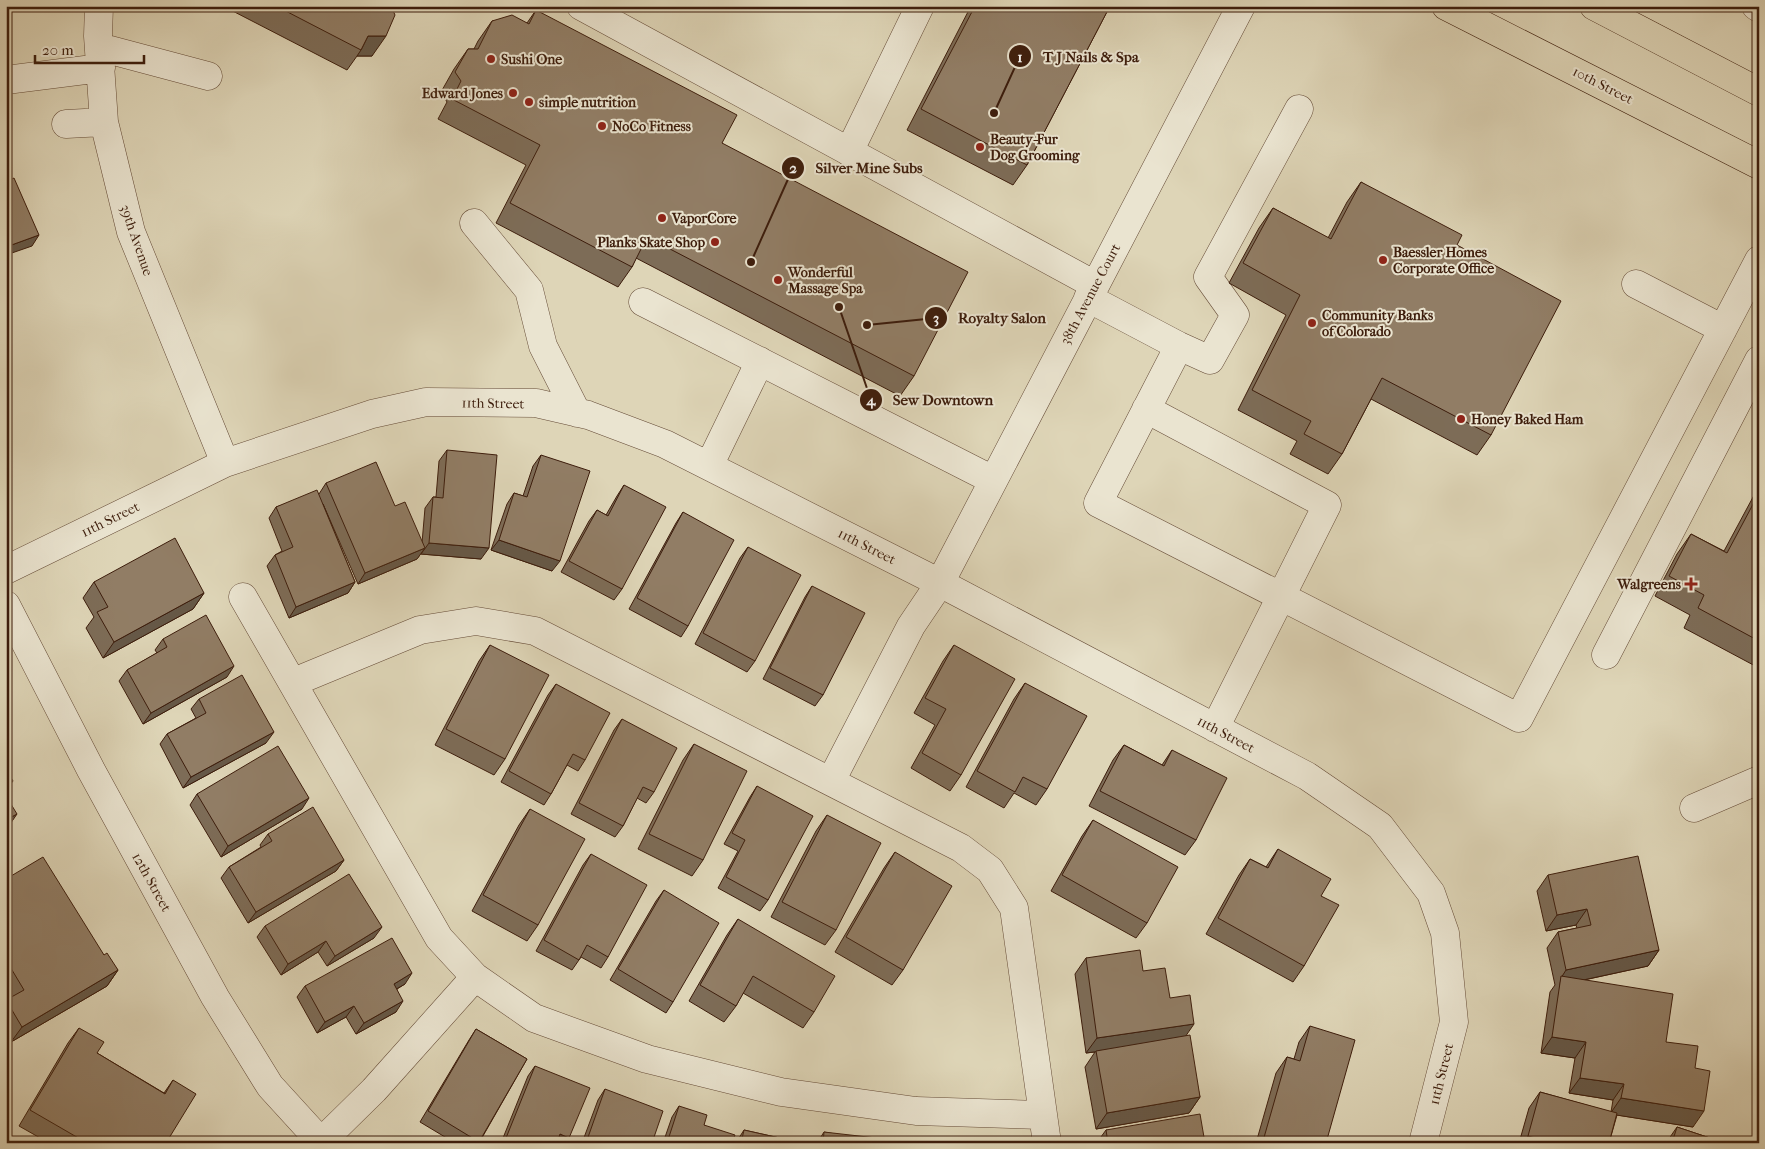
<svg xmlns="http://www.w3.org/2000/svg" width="1765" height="1149" font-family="'IM FELL French Canon',serif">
<rect width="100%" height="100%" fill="#ded5b7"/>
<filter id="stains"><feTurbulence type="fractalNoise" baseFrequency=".004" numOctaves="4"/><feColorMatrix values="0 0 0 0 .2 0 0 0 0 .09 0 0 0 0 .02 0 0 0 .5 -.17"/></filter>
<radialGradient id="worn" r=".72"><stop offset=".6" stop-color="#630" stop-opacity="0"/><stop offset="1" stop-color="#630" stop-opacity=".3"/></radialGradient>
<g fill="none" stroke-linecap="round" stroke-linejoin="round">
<defs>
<path id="minor" d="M99,6L98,36L104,122L131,232L225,463
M581,6L1095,285
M1756,6L1759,8
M99,47L208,76
M6,80L101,68
M66,124L104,122
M849,152L920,6
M474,223L529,290L543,346L577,413
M1636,284L1723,329
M1088,298L1179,346L1210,360L1235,315L1208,277L1299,109
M643,302L993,480
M1179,346L1098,503L1519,718L1759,260
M1146,409L1327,505L1215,728
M709,466L760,361
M6,570L225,463L372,414L426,402L536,403L588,415L665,444L940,583L1307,776L1380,826L1431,893L1445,933L1454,1022L1423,1143
M243,597L439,938L475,977L534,1018L647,1059L781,1092L916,1111L1042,1115
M6,605L91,770L215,997L270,1086L322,1143
M1606,655L1759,360
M294,682L420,630L476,621L535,631L961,848L990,870L1014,908L1047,1143
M831,781L911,626L940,583L1241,6
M1694,808L1759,780
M320,1143L374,1090L475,977"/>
<path id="major" d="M1446,6L1759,165
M1594,6L1759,92"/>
</defs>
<use href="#minor" stroke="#654b37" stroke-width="29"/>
<use href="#major" stroke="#3d1d0c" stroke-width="29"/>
<use href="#minor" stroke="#eae4d0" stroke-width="28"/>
<use href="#major" stroke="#ded5b7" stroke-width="28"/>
</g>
<path fill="#7d6c57" stroke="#3d1d0c" d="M223,6H391L372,56H357L347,70Z
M971,6H1110L1027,165L1013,185L907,130Z
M536,10L722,143L914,376L900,396L636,258L632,267L618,287L496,223L526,165L438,119L447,102L441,92L454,69L468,49H474L478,41L492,21L527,23Z
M1361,182L1457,245L1491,435L1477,455L1371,399L1342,454L1328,474L1290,454L1297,441L1238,410L1286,315L1229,283L1259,228L1273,208L1328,238L1347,202Z
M447,450L481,559L421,554L422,552L417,559L358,584L323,504L355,582L348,593L289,618L267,566L275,555L282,551L269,518L276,507L319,494L326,483L422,543L425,508L433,497H436L439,461Z
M541,455L552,571L491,550L507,504L514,493L523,496L533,466Z
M624,485L622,589L614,600L561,572L589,521L597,510L606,515L617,496Z
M1759,486V668L1684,628L1690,615L1655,596L1677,554L1691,534L1724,551Z
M683,512L688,626L681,637L629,609L676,523Z
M748,547L755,661L747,672L695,644L740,558Z
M94,582L204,593L193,609L103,658L86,628L94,617L83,598Z
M812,586L823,695L815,706L763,679L805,597Z
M163,639L227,677L143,724L119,681L127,670L157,653L155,650Z
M490,645L505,759L494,775L435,745L479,661Z
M954,645L961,775L950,791L911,768L935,725L914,713L943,661Z
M1025,683L1047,789L1036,805L1014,793L1004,808L966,787L1014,699Z
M556,684L585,760L578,771L567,765L551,794L544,805L501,782L548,695Z
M199,699L266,743L183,788L160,744L167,734L196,718L191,709Z
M622,719L654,792L646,803L637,798L623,826L615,837L571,814L614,730Z
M694,744L703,860L692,876L638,849L683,760Z
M1124,745L1162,765L1172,750L1196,840L1185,855L1089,806L1113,760Z
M757,786L768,900L760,911L718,888L738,851L724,844L750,797Z
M197,794L302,809L221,857L190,805Z
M530,809L538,925L527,941L472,911L519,825Z
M827,815L836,930L825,945L771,917L816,831Z
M1093,820L1147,923L1136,938L1051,891L1082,836Z
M268,834L344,860L336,871L248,923L221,878L229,867L261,847L260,845Z
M1278,849L1321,896L1304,966L1293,982L1206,934L1239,875L1250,859L1266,867Z
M895,852L903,970L892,985L835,952L884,868Z
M591,854L608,957L601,968L581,957L572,970L536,951L583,865Z
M1548,875L1659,950L1648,966L1584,980L1666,1042L1695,1068L1693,1127L1617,1115L1609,1143H1519L1529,1108L1540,1092L1611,1112L1613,1100L1569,1093L1575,1058L1541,1053L1550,992L1555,985L1547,948L1558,932L1577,928L1576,925L1546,931L1537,891Z
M6,879L104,955L118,970L107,986L11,1042L6,1034V1000L9,999L6,995Z
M664,890L673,1002L666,1013L610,980L656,901Z
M738,919L814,1012L803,1028L743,993L736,1006L724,1022L689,1001L727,935Z
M265,926L374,938L327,966L318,952L281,975L257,937Z
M1086,958L1143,971L1170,998L1186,1036L1200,1097L1189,1113L1096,1129L1085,1067L1095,1052L1086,1053L1075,974Z
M405,984L397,989L396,1012L356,1034L346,1017L317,1033L297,997L305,986Z
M1310,1026L1326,1143H1256L1276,1073L1287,1057L1294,1059L1299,1042Z
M79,1028L97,1053L164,1093L173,1080L166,1143H49L19,1126L68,1043Z
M476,1029L527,1059L479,1143H455L420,1122L469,1040Z
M535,1066L569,1138L566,1143H501L528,1076Z
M605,1089L652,1143H582L598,1100Z
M679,1106L704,1125L732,1143H663L672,1117Z
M1677,1127L1725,1143H1666Z
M744,1130L802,1143H736L737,1141Z
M1106,1130L1205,1143H1098V1141Z
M824,1132L885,1143H817Z"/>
<path fill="#665847" stroke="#3d1d0c" d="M368,36H386L372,56H357L361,50Z
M39,235L32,246L6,255V247Z
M499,540L560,561L552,571L491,550Z
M429,543L489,548L481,559L421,554Z
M425,548L417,559L358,584L365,573Z
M355,582L348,593L289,618L296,607Z
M204,593L193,609L103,658L114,642Z
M234,666L227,677L143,724L151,713Z
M274,732L266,743L183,788L191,777Z
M13,781L6,790V785Z
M309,798L302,809L221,857L228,846Z
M17,814L6,830V820Z
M344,860L336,871L248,923L256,912Z
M1587,909L1576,925L1546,931L1557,915Z
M382,927L374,938L327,966L335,956Z
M326,941L318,952L281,975L288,964Z
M1659,950L1648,966L1560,985L1561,978L1566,970Z
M118,970L107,986L11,1042L22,1027Z
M412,973L405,984L386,995L394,984Z
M403,1001L396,1012L356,1034L364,1023Z
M354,1006L346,1017L317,1033L325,1022Z
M1194,1024L1183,1040L1086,1053L1097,1038Z
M1552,1037L1586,1042L1575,1058L1541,1053Z
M1580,1078L1624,1084L1613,1100L1569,1093Z
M1200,1097L1189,1113L1096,1129L1107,1113Z
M1621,1098L1704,1111L1693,1127L1610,1114Z
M560,1134L569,1138L566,1143H554Z
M1528,1136L1549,1142L1548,1143H1523Z"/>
<path fill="#917d65" stroke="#3d1d0c" d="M276,6H391L395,15L386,36H368L361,50Z
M975,6H1110L1027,165L921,109Z
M536,10L737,115L722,143L968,272L914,376L647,237L632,267L510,203L540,145L452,99L461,81L455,72L468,49H478L492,21L512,15L529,24Z
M14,178L39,235L6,247V182Z
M1361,182L1462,235L1457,245L1561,301L1491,435L1382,378L1342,454L1304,434L1311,421L1252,390L1300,295L1243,263L1273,208L1331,239Z
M447,450L497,455L489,548L429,543L433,497L443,498Z
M541,455L590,471L560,561L499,540L514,493L527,497Z
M376,462L395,506L405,502L425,548L365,573L326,483Z
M624,485L666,507L622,589L569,561L597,510L608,516Z
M317,490L355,582L296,607L275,555L293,547L276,507Z
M1759,493V641L1698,608L1704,595L1669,576L1691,534L1727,553Z
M683,512L734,540L688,626L637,598Z
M175,538L204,593L114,642L97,612L108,607L94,582Z
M748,547L801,575L755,661L703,633Z
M812,586L865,613L823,695L770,668Z
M206,615L234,666L151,713L127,670L167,647L163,639Z
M490,645L549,675L505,759L446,729Z
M954,645L1015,679L961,775L922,753L946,709L925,698Z
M242,675L274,732L191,777L167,734L206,713L199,699Z
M1025,683L1087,716L1047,789L1023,777L1015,792L977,771Z
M556,684L610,713L585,760L573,754L551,794L509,771Z
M622,719L677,748L654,792L643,787L623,826L579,803Z
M694,744L747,771L703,860L649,834Z
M1124,745L1164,766L1172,750L1227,778L1196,840L1100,791Z
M278,746L309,798L228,846L197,794Z
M6,769L13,781L6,785Z
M757,786L813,816L768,900L726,877L745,840L732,833Z
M6,796L17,814L6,820Z
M313,807L344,860L256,912L229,867L272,841L268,834Z
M530,809L585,839L538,925L483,895Z
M827,815L881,843L836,930L782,902Z
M1093,820L1178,867L1147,923L1062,875Z
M1278,849L1331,879L1321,896L1339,905L1304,966L1218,918L1250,859L1268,868Z
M895,852L952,886L903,970L846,937Z
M591,854L647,885L608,957L587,945L579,960L544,940Z
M1638,856L1659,950L1566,970L1558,932L1591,925L1587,909L1557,915L1548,875Z
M43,857L104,955L107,953L118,970L22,1027L6,1000L24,990L6,960V879Z
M349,874L382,927L335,956L326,941L288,964L265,926Z
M664,890L719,923L673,1002L618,969Z
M738,919L835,976L814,1012L753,976L736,1006L700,985Z
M392,938L412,973L394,984L403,1001L364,1023L354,1006L325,1022L305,986Z
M1140,950L1143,971L1165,968L1170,998L1190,995L1194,1024L1097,1038L1086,958Z
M1561,976L1673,994L1666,1042L1698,1046L1695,1068L1710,1071L1704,1111L1621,1098L1624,1084L1580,1078L1586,1042L1552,1037Z
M1310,1026L1355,1040L1326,1143H1268L1263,1141L1287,1057L1300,1061Z
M79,1028L104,1042L97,1053L165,1094L173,1080L196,1094L166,1143H87L30,1110Z
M476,1029L527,1059L479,1142L428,1111Z
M1190,1035L1200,1097L1107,1113L1096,1051Z
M535,1066L590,1088L569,1138L560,1134L557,1143H504Z
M605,1089L663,1111L652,1143H586Z
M1540,1092L1617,1113L1609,1143H1548L1549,1142L1528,1136Z
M679,1106L707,1115L704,1125L735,1135L732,1143H667Z
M1200,1114L1205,1143H1108L1106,1130Z
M1677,1127L1725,1143H1672Z
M744,1130L802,1143H741Z
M824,1132L885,1139V1143H823Z"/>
<g fill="#8f2418" stroke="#eae4d0" stroke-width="2">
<circle cx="491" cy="59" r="5"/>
<circle cx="513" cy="93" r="5"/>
<circle cx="529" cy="102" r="5"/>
<circle cx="602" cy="126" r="5"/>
<circle cx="980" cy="147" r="5"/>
<circle cx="662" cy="218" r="5"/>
<circle cx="715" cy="242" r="5"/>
<circle cx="1383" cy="260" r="5"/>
<circle cx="778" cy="280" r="5"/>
<circle cx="1312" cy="323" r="5"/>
<circle cx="1461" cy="419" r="5"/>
<path d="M1688.5 576.5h5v5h5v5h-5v5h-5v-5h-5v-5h5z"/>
</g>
<g text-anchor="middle" stroke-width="4" stroke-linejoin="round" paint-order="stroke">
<g font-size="14" font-weight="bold" fill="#3d1d0c" stroke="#eae4d0" text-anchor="start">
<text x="501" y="64">Sushi One</text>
<text x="503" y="98" text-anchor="end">Edward Jones</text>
<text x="539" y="107">simple nutrition</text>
<text x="612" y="131">NoCo Fitness</text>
<text x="990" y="144">Beauty-Fur<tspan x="990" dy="16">Dog Grooming</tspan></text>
<text x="672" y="223">VaporCore</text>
<text x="705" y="247" text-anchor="end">Planks Skate Shop</text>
<text x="1393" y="257">Baessler Homes<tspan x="1393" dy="16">Corporate Office</tspan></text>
<text x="788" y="277">Wonderful<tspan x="788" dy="16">Massage Spa</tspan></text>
<text x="1322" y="320">Community Banks<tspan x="1322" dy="16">of Colorado</tspan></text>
<text x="1471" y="424">Honey Baked Ham</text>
<text x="1681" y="589" text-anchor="end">Walgreens</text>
</g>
<g font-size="14" fill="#3d1d0c" stroke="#eae4d0">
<text transform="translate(1603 85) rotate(27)" y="5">10th Street</text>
<text transform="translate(137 240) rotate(71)" y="5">39th Avenue</text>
<text transform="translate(1090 294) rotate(-62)" y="5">38th Avenue Court</text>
<text transform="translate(493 403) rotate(1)" y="5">11th Street</text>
<text transform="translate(110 519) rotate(-26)" y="5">11th Street</text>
<text transform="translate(867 546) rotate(27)" y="5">11th Street</text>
<text transform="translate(1226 734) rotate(28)" y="5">11th Street</text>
<text transform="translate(152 882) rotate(61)" y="5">12th Street</text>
<text transform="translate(1441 1074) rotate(-76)" y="5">11th Street</text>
</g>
</g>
<path fill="none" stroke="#3d1d0c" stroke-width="2" d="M994 113L1020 56M751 262L793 168M867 325L936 318M839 307L871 400"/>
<g fill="#3d1d0c" stroke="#eae4d0" stroke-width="2">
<circle cx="994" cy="113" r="5"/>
<circle cx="751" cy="262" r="5"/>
<circle cx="867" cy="325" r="5"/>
<circle cx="839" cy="307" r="5"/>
<circle cx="1020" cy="56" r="12"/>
<circle cx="793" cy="168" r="12"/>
<circle cx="936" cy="318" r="12"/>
<circle cx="871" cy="400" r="12"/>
</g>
<g font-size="15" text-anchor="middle" font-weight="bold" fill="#fff">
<text x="1020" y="62">1</text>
<text x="793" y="173">2</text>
<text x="936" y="323">3</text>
<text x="871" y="405">4</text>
</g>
<g font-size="15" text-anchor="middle" font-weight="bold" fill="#3d1d0c" stroke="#eae4d0" stroke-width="4" stroke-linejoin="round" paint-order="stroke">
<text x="1091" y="62">T J Nails &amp; Spa</text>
<text x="869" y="173">Silver Mine Subs</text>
<text x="1002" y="323">Royalty Salon</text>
<text x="943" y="405">Sew Downtown</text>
</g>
<rect width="1765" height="1149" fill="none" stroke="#ded5b7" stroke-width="25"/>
<rect x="8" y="8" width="1750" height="1134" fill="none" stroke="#3d1d0c" stroke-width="2.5"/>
<rect x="12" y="12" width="1740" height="1124" fill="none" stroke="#3d1d0c"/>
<path d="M35 55v8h109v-8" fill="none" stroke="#3d1d0c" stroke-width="2.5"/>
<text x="42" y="55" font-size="15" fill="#3d1d0c" stroke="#eae4d0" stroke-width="4" paint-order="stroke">20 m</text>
<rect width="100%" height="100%" filter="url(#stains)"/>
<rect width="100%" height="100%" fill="url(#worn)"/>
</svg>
